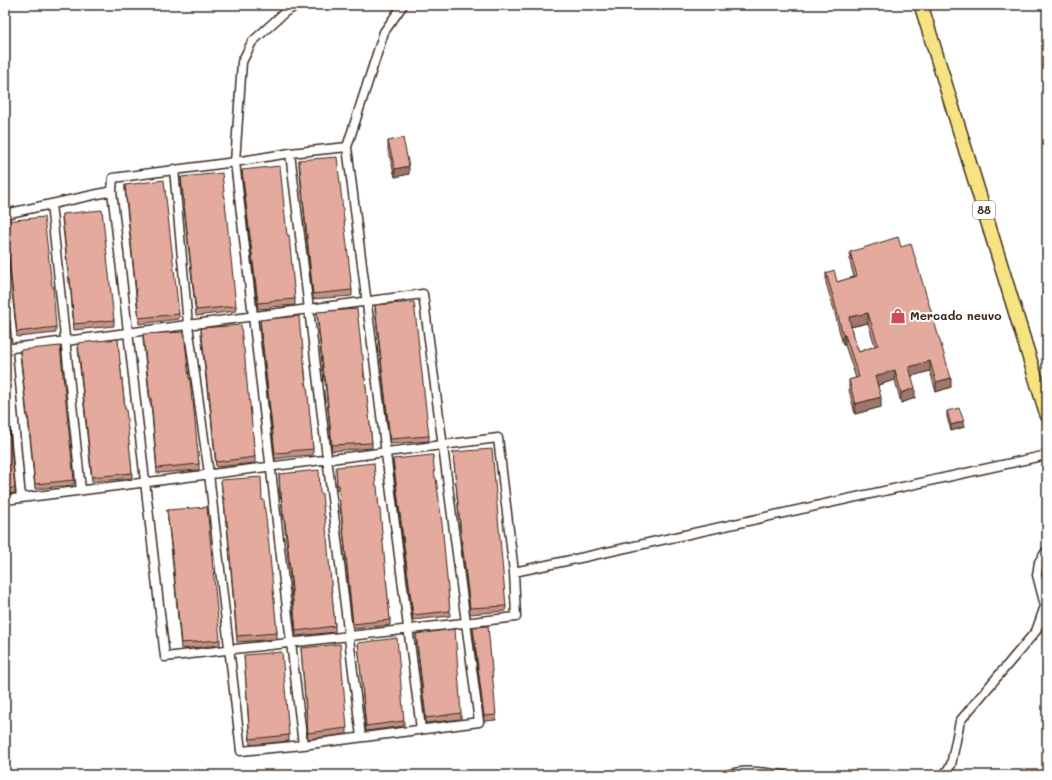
<svg xmlns="http://www.w3.org/2000/svg" width="1052" height="780" font-family="Mali,sans-serif">
<rect width="100%" height="100%" fill="#fff"/>
<filter id="ink" filterUnits="userSpaceOnUse"><feTurbulence type="fractalNoise" baseFrequency=".025" numOctaves="2"/><feDisplacementMap in="SourceGraphic" scale="8" xChannelSelector="R" yChannelSelector="G"/><feConvolveMatrix kernelMatrix="1 2 1 2 8 2 1 2 1" color-interpolation-filters="sRGB"/></filter>
<g filter="url(#ink)">
<g fill="none" stroke-linecap="round" stroke-linejoin="round">
<defs>
<path id="minor" d="M286,5L285,12L252,42L242,62L235,162L303,745
M403,5L384,32L347,147L421,729
M285,12L298,5
M290,153L361,737
M51,204L81,490
M5,214L112,191L113,178L235,162L290,153L347,147
M5,322L21,498
M5,349L423,294L479,722L303,745L241,751L209,474L188,325L174,169
M5,500C169,479 333,458 498,438L514,572L516,617L165,657L112,191
M514,572L580,558L1047,455
M727,775C745,768 765,773 784,775
M944,775L951,765L960,721L1036,631L1045,606L1037,575L1039,562L1047,550"/>
<path id="trunk" d="M921,5L1047,415"/>
</defs>
<use href="#minor" stroke="#3b2a1e" stroke-width="11"/>
<use href="#trunk" stroke="#3b2a1e" stroke-width="16"/>
<use href="#minor" stroke="#fff" stroke-width="8"/>
<use href="#trunk" stroke="#f6e381" stroke-width="13"/>
</g>
<path fill="#c39287" stroke="#3b2a1e" fill-rule="evenodd" d="M388,141L409,174L395,177L388,150Z
M299,160L352,290V296L313,299L299,166Z
M242,170L287,235L295,299V305L270,307V308L258,309L242,175Z
M181,177L236,306V311L196,316L181,182Z
M125,185L179,314V319L139,324L125,190Z
M62,214L114,320V326L74,330L70,283H69L62,219Z
M5,221L56,327V333L17,337L5,230Z
M901,247L951,387L936,392L930,371L911,376L915,398L901,403L895,380L878,385L881,407L855,414L849,390V380L856,378L845,345H843L834,310L826,283V273L837,282L854,277L850,262V252ZM868,323L875,346L859,352L853,337L851,327Z
M375,305L429,436V441L390,444L375,311Z
M317,312L362,355L372,443V448L332,451L325,381H324L317,317Z
M260,320L304,362L313,449V455L289,457L275,459L260,325Z
M201,328L248,394L255,457V463L216,467L209,398H208L201,334Z
M143,334L192,401L199,464V470L157,473L151,404H150L143,340Z
M78,343L120,362L132,473V478L92,482L78,349Z
M20,350L74,480V485L35,489L28,419H27L20,355Z
M5,389L15,488V493L5,494Z
M947,411L964,427L951,431L947,417Z
M453,452L506,606V611L470,614L461,540Z
M393,459L435,478L450,611V616L413,620L393,464Z
M336,467L376,486L379,509L390,620V625L353,629L341,513H340L339,490L337,491Z
M279,474L320,493L324,516L335,626V632L296,636L284,520H283L281,497L280,498Z
M221,480L262,500L277,633V639L237,642L227,526H226L224,503H223Z
M167,510L220,640V645L181,649L172,556Z
M473,627L496,715V720L484,721L473,632Z
M416,634L461,713V719L426,723L416,639Z
M358,643L404,721V726L366,731Z
M301,648L347,728V734L308,739Z
M244,655L289,735V741L250,745Z"/>
<path fill="#9f776e" stroke="#3b2a1e" d="M409,166V174L395,177V169Z
M868,313V323L849,327V317Z
M843,335H845V345H843Z
M930,361V371L909,377V367Z
M895,370V380L875,386V376Z
M951,378V387L936,392V382Z
M915,388V398L901,403V393Z
M881,397V407L855,414V404Z
M964,421V427L951,431V425Z"/>
<path fill="#e3aa9d" stroke="#3b2a1e" fill-rule="evenodd" d="M403,138L409,166L395,169L388,141Z
M337,157L352,290L313,294L299,160Z
M280,166L287,235H289L295,299L270,301V302L258,303L242,170Z
M222,173L236,306L196,310L181,177Z
M164,180L179,314L139,318L125,185Z
M102,210L114,320L74,324L70,278H69L62,214Z
M44,217L52,286H53L56,327L17,332L5,221Z
M898,237L901,247L911,244L951,378L936,382L930,361L909,367L915,388L901,393L895,370L875,376L881,397L855,404L849,380L859,377L845,335H843L834,300L826,273L834,270L837,282L857,276L850,252ZM868,313L878,345L859,352L853,337L849,317Z
M414,302L429,436L390,439L375,305Z
M357,309L362,355H363L364,378H365L372,443L332,445L325,376H324L317,312Z
M299,316L301,339H302L306,385H307L313,449L289,451V452L275,453L260,320Z
M241,325L243,348H244L248,394H249L255,457L216,462L209,392H208L201,328Z
M184,332L189,378H190L192,401H193L199,464L157,468L151,398H150L143,334Z
M118,339L120,362L125,409H126L132,473L92,477L78,343Z
M60,346L74,480L35,484L28,414H27L20,350Z
M5,389L15,488L5,489Z
M959,408L964,421L951,425L947,411Z
M492,449L506,606L470,608L461,535L453,452Z
M433,455L435,478H436L442,523L450,611L413,615L393,459Z
M374,463L376,486H377L379,509H380L382,532L390,620L353,624L341,508H340L339,485H337L336,467Z
M319,470L320,493H322L324,516H325L335,626L296,631L287,538L284,515H283L281,492H280L279,474Z
M261,477L262,500H264L269,545L277,633L237,636L227,521H226L224,498H223L221,480Z
M207,507L220,640L181,643L172,550V551L167,510Z
M488,626L496,715L484,716L473,627Z
M455,629L461,713L426,718L416,634Z
M397,638L404,721L366,726L358,643Z
M340,644L347,728L308,733L301,648Z
M282,652L289,735L250,739L244,655Z"/>
</g>
<defs>
<symbol id="shop-bare" viewBox="-9 -9 18 18"><path d="M-5-2.5h2.3a2.7 3.5 0 0 1 5.4 0H5L5.5 6h-11ZM-1.5-2.5h3a1.5 2.3 0 0 0-3 0Z" fill="#d1495b" stroke="#fff" stroke-width="2.5" paint-order="stroke"/></symbol>
</defs>
<g fill-rule="evenodd">
<use href="#shop-bare" x="887" y="305" width="22" height="22"/>
</g>
<g text-anchor="middle" stroke-width="4" stroke-linejoin="round" paint-order="stroke">
<rect fill="#fff" stroke="#766a62" stroke-width="1" x="973" y="201" width="22" height="18" rx="3"/>
<g font-size="11" font-weight="bold" fill="#3b2a1e">
<text x="984" y="214">88</text>
</g>
<g font-size="12" font-weight="bold" fill="#3b2a1e" stroke="#fff" text-anchor="start">
<text x="910" y="320">Mercado neuvo</text>
</g>
</g>
<rect width="1052" height="780" fill="none" stroke="#fff" stroke-width="20"/>
<rect x="10" y="10" width="1032" height="760" fill="none" stroke="#3b2a1e" stroke-width="1.5" filter="url(#ink)"/>
</svg>
